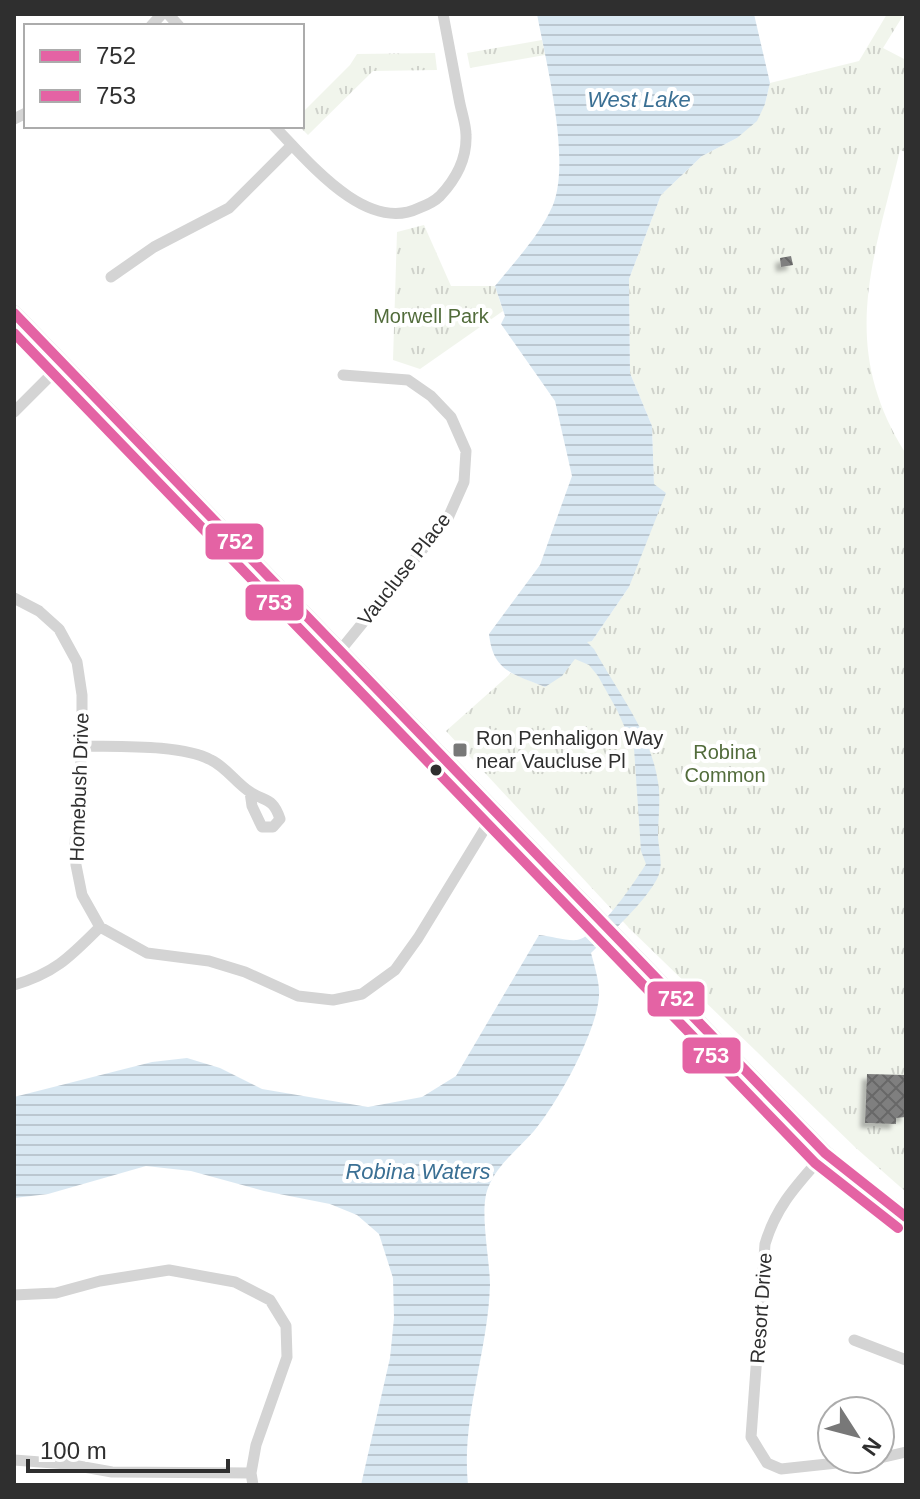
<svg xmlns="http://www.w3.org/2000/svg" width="920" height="1499" font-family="Arial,sans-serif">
<defs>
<pattern id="park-tufts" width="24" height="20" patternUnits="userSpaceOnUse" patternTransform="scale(2)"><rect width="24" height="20" fill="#f1f5ec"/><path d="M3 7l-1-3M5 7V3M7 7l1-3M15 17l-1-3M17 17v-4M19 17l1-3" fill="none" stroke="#cfd2cb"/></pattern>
<pattern id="water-rules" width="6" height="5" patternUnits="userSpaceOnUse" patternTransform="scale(2)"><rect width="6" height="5" fill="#d9e8f2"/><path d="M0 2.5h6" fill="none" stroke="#bbc7d0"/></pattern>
<pattern id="building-cross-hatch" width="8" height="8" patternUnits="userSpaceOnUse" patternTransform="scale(2)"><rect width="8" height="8" fill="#7f7f7f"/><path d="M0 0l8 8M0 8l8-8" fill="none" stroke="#686868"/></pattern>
<filter id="shadow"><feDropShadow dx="-5" dy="5" stdDeviation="2" flood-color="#0004"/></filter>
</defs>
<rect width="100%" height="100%" fill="#fff"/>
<path fill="url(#park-tufts)" d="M887,14H904L883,48L906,60V152L900,150C873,262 838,346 906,454V1192L856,1148L629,928L446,731L511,673L545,687L586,641H592L629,587L654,484L652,426L630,373L629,279L661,195L702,156L737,138L765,104L770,83L859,61Z
M542,40L545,55L470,68L467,53Z
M435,53L437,70L373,71L308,135L299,126H302V113L350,65L357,54Z
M424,225L451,286H495L503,311L420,369L393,360L397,232Z"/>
<path fill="url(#water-rules)" d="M537,14H754L770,83L765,104L757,121L737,138L702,156L661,195L629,279L630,373L652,426L654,484L666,493L629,587L592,641L587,642L594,649C618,693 650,731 658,782C661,800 658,818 658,837C659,852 664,865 657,879C644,903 611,933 591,953C594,964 598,977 599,989C602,1024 557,1104 534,1131C518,1149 497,1165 488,1188C479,1210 490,1260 490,1285C488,1352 461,1418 468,1485H361L390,1358L394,1318L393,1278L379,1234L357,1215L330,1204L264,1191L191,1171L146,1166L48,1194L14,1198V1097L152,1062L187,1058L220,1068L262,1089L368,1107L422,1097L456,1076L539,935C551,936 566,941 577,940C599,936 634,883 646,864L641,851L634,748L617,710L598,676L589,665L575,659L562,676L545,687C514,674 493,672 489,634L540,565L572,476L555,401L501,324L505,316L495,286C516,260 540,235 553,205C571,160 546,62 537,14Z"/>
<path fill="url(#building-cross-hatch)" filter="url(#shadow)" d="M791,256L793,265L781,267L780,258Z
M867,1074L906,1075V1117L896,1118V1124L865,1123Z"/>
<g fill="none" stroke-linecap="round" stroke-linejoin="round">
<path stroke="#d4d4d4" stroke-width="11" d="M168,14L179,26
M151,26L162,14
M14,119L26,113
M274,126C308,161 366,234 419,208C427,205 434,202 440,196C456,179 467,159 466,135C466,124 461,111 459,99C454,71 448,42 443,14
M111,277L154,247L229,208L292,145
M14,412L63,363
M14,598L39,611L59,629L77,662L82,695V746L75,844L76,865L82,895L100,927L147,953L209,961L245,972L298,996L333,1000L362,994L395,970L418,938L495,812
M339,652L448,518L464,482L466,451L451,417L431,396L408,380L343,375
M82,746C117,747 181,744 211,760C226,767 236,783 250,792C265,802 273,797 280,819L273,827H262L252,806L250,792
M14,985C55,973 70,957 100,927
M825,1153C799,1183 777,1204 765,1244L751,1437L767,1463L781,1469L874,1459
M14,1295L56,1293L100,1281L169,1270L235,1282L270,1300L286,1326L287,1357L256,1445L251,1473L253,1485
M854,1340L906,1360
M880,1458L906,1452
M14,1460L67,1464L112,1472L251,1473"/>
<path stroke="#cdcdcd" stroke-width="16" d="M14,313L825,1153L853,1177L906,1217"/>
<defs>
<path id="bus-1" d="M14,313L825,1153L906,1217"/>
<path id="bus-2" d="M14,333L815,1163L898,1228"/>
</defs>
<use href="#bus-1" stroke="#fff" stroke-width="16"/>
<use href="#bus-2" stroke="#fff" stroke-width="16"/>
<use href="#bus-1" stroke="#e463a4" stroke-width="10"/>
<use href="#bus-2" stroke="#e463a4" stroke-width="10"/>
</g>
<rect fill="#787878" stroke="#fff" stroke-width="3" x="452" y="742" width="16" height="16" rx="4"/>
<circle fill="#2f2f2f" stroke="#fff" stroke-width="3" cx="436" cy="770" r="7"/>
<g text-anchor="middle" stroke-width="8" stroke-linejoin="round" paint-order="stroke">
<g font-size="20" fill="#526c3b" stroke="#fff">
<text x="431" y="323">Morwell Park</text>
<text x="725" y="759">Robina<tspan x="725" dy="23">Common</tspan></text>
</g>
<g font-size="20" fill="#2f2f2f" stroke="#fff">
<text transform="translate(404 569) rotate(-52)" y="7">Vaucluse Place</text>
<text transform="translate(79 787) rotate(-88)" y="7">Homebush Drive</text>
<text transform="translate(761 1308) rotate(-86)" y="7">Resort Drive</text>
</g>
<g font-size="20" fill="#2f2f2f" stroke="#fff" text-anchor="start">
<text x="476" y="745">Ron Penhaligon Way<tspan x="476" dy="23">near Vaucluse Pl</tspan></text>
</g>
<g font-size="22" font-style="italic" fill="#3b7094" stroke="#fff">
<text x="639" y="107">West Lake</text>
<text x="418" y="1179">Robina Waters</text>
</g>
</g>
<g stroke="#fff" stroke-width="3">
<rect x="204" y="522" width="61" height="39" rx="8" fill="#e463a4"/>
<rect x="244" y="583" width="61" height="39" rx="8" fill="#e463a4"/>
<rect x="646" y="980" width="60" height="38" rx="8" fill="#e463a4"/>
<rect x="681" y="1036" width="61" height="39" rx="8" fill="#e463a4"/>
</g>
<g font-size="22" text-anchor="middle" font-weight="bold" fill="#fff">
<text x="235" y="549">752</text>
<text x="274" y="610">753</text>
<text x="676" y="1006">752</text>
<text x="711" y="1063">753</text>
</g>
<rect width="920" height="1499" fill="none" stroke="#2f2f2f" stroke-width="32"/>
<rect x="24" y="24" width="280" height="104" fill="#ffffff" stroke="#acacac" stroke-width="2"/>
<rect x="40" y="50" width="40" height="12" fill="#e463a4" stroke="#acacac" stroke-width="2"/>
<text x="96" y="64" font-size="24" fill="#2f2f2f">752</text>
<rect x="40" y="90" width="40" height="12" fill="#e463a4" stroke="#acacac" stroke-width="2"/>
<text x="96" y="104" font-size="24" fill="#2f2f2f">753</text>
<g transform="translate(856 1435) rotate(126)"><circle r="38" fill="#ffffff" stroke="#acacac" stroke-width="2"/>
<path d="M0-6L14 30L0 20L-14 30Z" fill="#787878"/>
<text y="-12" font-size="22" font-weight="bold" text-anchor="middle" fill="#2f2f2f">N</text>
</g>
<path d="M28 1459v12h200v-12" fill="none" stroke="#2f2f2f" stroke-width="4"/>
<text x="40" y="1459" font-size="24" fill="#2f2f2f" stroke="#ffffff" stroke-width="6" paint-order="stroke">100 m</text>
</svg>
